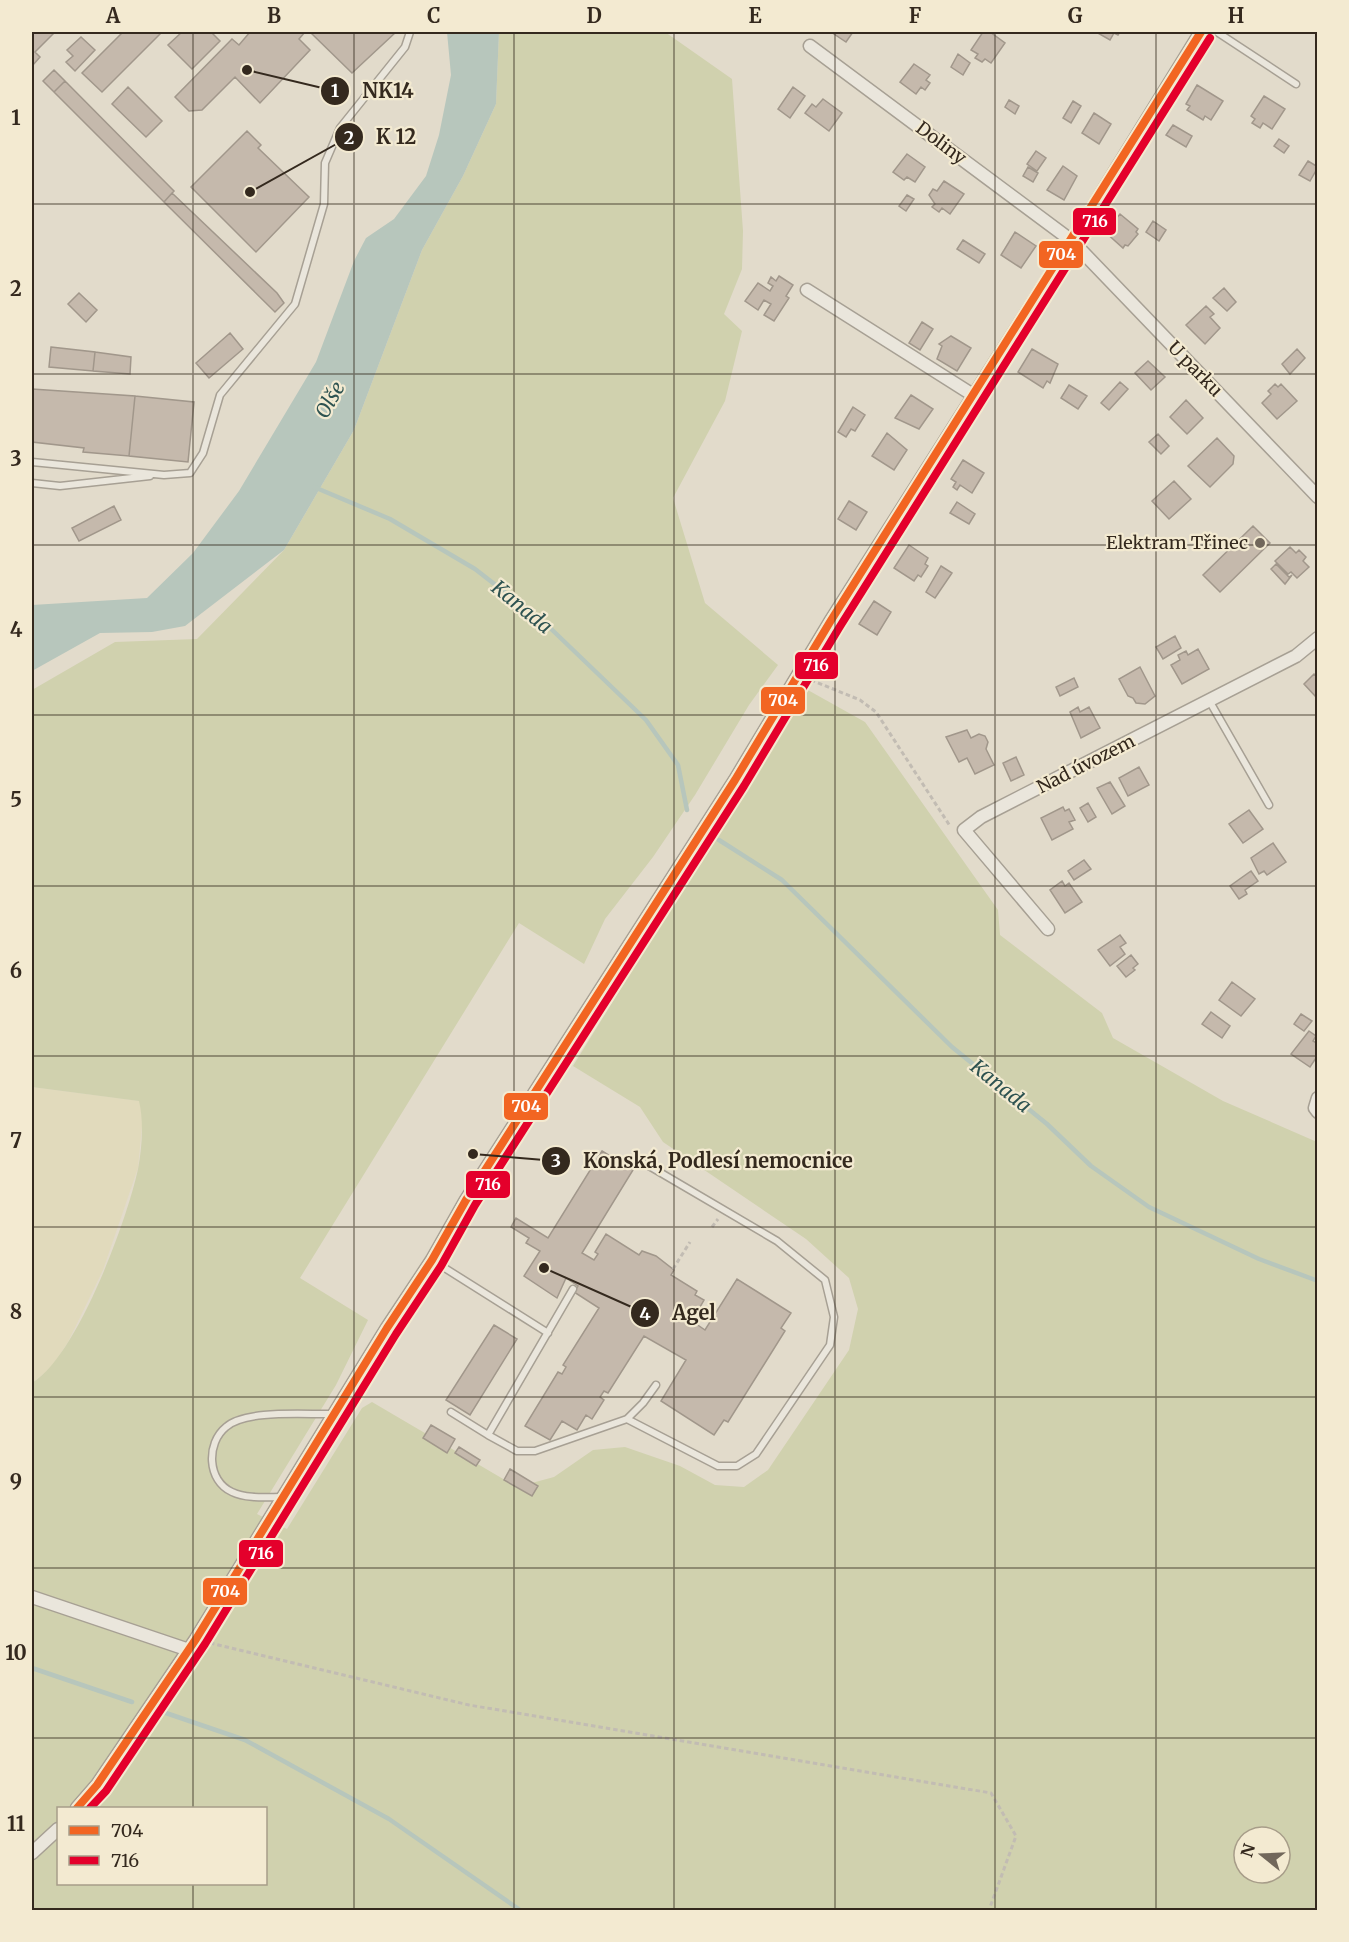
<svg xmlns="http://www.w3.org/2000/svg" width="1349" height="1942" font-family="Merriweather,serif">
<rect width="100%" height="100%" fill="#e2dbcb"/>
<path fill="#e1dabc" d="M32,1087L140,1101L143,1116L138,1168L103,1270L68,1342L51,1368L32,1383Z"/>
<path fill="#d0d1ae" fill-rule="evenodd" d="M499,32H665L732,79L743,231L742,269L724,314L742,331L725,401L673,498L705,603L778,665L749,705L695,795L653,857L605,919L584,964L519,923L300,1278L368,1320L336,1385L257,1514L287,1529L362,1408L372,1402L517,1487L554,1477L593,1450L625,1447L680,1466L715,1485L744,1487L768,1470L849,1350L858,1309L849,1278L806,1239L663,1142L640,1107L573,1066L806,689L865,722L998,910L1000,935L1102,1013L1113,1038L1223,1101L1317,1142V1910H32V1383C77,1356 127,1221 138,1169C142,1148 144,1122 139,1101L32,1087V690L115,642L197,639L284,550L354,430L422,250L463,176L496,104ZM58,1808H266V1884H58ZM1244,1837H1280V1873H1244Z"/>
<path fill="#b7c6bc" d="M447,32H499L496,104L463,176L422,250L354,430L284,550L185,626L152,632L100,633L32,671V605L147,598L193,553L239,491L316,362L354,261L366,238L394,219L426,176L439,135L451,75Z"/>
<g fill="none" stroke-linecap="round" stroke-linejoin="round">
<path stroke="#b7c6bc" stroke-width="4.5" d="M314,487L390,519L475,569L546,624L646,720L678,765L687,810
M719,840L782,880L952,1047L1047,1124L1091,1166L1149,1207L1259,1259L1318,1281
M32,1668L132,1702
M163,1712L245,1740L389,1819L520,1910"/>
</g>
<path fill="#c5b9ac" stroke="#a1978b" stroke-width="1.5" d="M32,32H55L35,52L40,57L32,66Z
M123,32H162L102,92L82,73Z
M182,32H211L220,41L192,69L168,45Z
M250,32H305L299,39L310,50L260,103L235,77L202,110L189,111L175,97L232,39L239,45Z
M310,32H396L352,73Z
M831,32H853L846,42Z
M983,32H990L1005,43L991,63L985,59L982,62L975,58L978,54L971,50Z
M1096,32H1120L1118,35L1114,33L1110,40Z
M81,37L95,50L75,71L66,62L73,56L67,50Z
M958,54L970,63L963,75L951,67Z
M914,64L930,75L926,80L930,83L925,90L921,87L916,94L900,82Z
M54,70L65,81L54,92L43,81Z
M65,81L174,191L164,202L54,92Z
M1197,85L1223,101L1211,120L1205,116L1203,120L1187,110L1190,106L1186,104Z
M128,87L162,121L146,137L112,104Z
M793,87L805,96L790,118L778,109Z
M1264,96L1285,109L1272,129L1263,123L1260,128L1252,123L1255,119L1251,116Z
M823,99L842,113L829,131L805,113L812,104L816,107Z
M1009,100L1019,106L1015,114L1005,107Z
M1073,101L1081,106L1071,123L1063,118Z
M1094,113L1111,124L1099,144L1082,133Z
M1173,125L1192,136L1186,147L1166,135Z
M247,131L261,145L258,148L309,197L256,252L191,187Z
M1279,139L1289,146L1284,153L1274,146Z
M1036,151L1046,158L1037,171L1027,164Z
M907,154L925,167L915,182L907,177L904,180L893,172Z
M1308,161L1318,167L1310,181L1299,175Z
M1063,166L1077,176L1064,200L1047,190Z
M1028,167L1038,173L1033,182L1023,176Z
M944,181L964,194L950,214L942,208L939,212L932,207L935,204L929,195L933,189L937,191Z
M172,193L277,293L284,303L275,312L164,202Z
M907,195L914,199L906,211L899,206Z
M1120,214L1138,229L1136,232L1138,234L1128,246L1125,245L1123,248L1105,232Z
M1153,221L1166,230L1159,241L1146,232Z
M1015,232L1036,246L1021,268L1001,255Z
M963,240L985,254L979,263L957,249Z
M779,276L793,285L786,296L789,298L774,321L764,315L771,304L764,300L758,310L745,301L758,283L770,291L773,286L768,283L771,277L776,281Z
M1224,288L1236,302L1227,311L1213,298Z
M79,293L97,310L86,322L68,304Z
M1206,306L1214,314L1210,317L1220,328L1205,344L1186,325Z
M922,322L933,329L920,350L909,343Z
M230,333L243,349L209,378L196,363Z
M951,336L971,348L957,371L937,359L942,346L939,344Z
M51,347L95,352L93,371L49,367Z
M1032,349L1058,364L1050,383L1047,381L1043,388L1018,372Z
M1297,349L1305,358L1290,374L1282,364Z
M95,352L131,357L130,374L93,371Z
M1148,361L1165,377L1151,390L1135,373Z
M1120,382L1128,389L1109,410L1101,403Z
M1275,384L1278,387L1281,384L1297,401L1277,419L1262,403L1271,394L1268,391Z
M1069,385L1087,396L1078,409L1061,398Z
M32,389L135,396L129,456L83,452L84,448L32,442Z
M911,395L933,409L919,429L895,418Z
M135,396L194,402L188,462L129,456Z
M1186,400L1203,418L1187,434L1170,417Z
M853,407L865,415L855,431L851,429L846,437L838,432Z
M887,433L907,450L894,470L872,456Z
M1158,434L1169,446L1161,454L1149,442Z
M1217,438L1234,456L1233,464L1210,487L1188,466Z
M963,460L984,473L972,493L960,485L957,490L953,487L956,482L951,479Z
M1174,481L1191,499L1169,519L1152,501Z
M849,501L867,512L856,530L838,519Z
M957,502L975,514L969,524L950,513Z
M114,506L121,520L79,541L72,528Z
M1253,526L1270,543L1220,592L1203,575Z
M909,545L928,558L925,564L928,566L921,577L918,575L914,581L894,568Z
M1290,547L1296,553L1299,550L1306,557L1303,561L1309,567L1297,578L1291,572L1288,574L1275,561Z
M1276,564L1289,577L1292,575L1285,584L1271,569Z
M941,566L952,573L935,598L926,592Z
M874,601L891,612L877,635L859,624Z
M1175,636L1181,648L1163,659L1156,647Z
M1198,649L1209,669L1182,684L1171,665L1180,660L1178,655L1186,651L1188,655Z
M1140,667L1155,696L1145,704L1136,703L1133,698L1128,696L1119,679Z
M1314,674L1318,678L1316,697L1304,684Z
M1074,678L1078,687L1060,696L1056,687Z
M1078,707L1080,712L1089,707L1100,728L1081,738L1070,712Z
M967,730L971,738L979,734L985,736L988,742L986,749L994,765L975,774L967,758L959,762L946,737Z
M1016,757L1024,775L1011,781L1003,763Z
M1139,767L1149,785L1128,796L1119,778Z
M1110,782L1125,806L1112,814L1097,788Z
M1088,803L1096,817L1088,822L1080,808Z
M1063,807L1065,811L1069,809L1075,820L1069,822L1073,829L1052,840L1041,818Z
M1249,810L1263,829L1243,843L1229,824Z
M1273,843L1286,862L1267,875L1264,871L1259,874L1251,858Z
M1084,860L1091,869L1074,880L1068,871Z
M1251,871L1258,881L1245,890L1247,894L1239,899L1230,886Z
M1062,881L1065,886L1069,883L1082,902L1065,913L1050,890Z
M1120,935L1126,943L1120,947L1125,954L1110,966L1098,950Z
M1131,955L1138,964L1133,968L1135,970L1126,977L1117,966Z
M1232,982L1255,999L1241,1016L1219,1000Z
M1211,1012L1230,1026L1222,1038L1202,1024Z
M1301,1014L1312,1021L1304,1031L1294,1024Z
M1309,1031L1316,1036L1313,1041L1318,1044V1055L1310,1067L1291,1054Z
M602,1151L633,1170L582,1253L594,1260L598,1254L595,1252L606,1234L639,1255L642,1251L656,1256L674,1270L671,1275L697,1291L695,1295L704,1300L692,1321L705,1330L737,1279L791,1313L781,1328L785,1331L728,1422L724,1420L714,1435L661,1401L686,1360L644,1336L608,1393L604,1391L600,1397L604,1400L592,1419L586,1415L577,1430L562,1421L550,1440L525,1426L558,1372L562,1374L566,1367L563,1365L599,1308L574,1292L578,1286L566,1278L557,1298L524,1276L540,1251L526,1243L529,1238L511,1227L516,1218L548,1238Z
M494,1325L517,1339L470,1415L446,1400Z
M431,1425L455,1439L447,1453L423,1438Z
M459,1447L480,1460L476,1466L455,1453Z
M510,1469L538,1486L532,1496L504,1480Z"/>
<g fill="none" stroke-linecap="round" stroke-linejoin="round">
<defs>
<path id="lane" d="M1217,32L1296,84
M32,462L164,475L190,473L203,453L220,395L295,304L324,204L325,163L340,128L405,47L410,32
M32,483L60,486L150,476
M1210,702L1269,805
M432,1260L548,1333
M451,1412L488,1435L573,1289
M627,1419L718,1466H737L756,1454L830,1345L834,1317L825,1280L777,1241L644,1163
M488,1435L517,1451H535L627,1419L643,1403L656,1385
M282,1497C266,1497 247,1499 232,1492C207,1481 206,1443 226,1427C246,1409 307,1415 334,1414"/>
<path id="street" d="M810,46L1072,241L1318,497
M807,290L973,395
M1048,929L964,830L981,817L1296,656L1318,638
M1318,1098L1315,1108L1318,1112
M32,1597L189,1650
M77,1808L97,1785L196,1639L387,1328L432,1260L466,1200L735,780L830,622L1072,241L1201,32
M32,1853L58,1829"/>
</defs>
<use href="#lane" stroke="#a7a094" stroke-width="9"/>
<use href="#street" stroke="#a7a094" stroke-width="15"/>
<path stroke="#c2bcb3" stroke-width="3" stroke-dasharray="4.5 3" stroke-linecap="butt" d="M811,680L860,700L876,712L950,826
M712,1227L718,1219
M673,1269L690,1242
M210,1643L469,1705L991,1793L1016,1836L989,1910"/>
<use href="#lane" stroke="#eae6dc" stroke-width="6"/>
<use href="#street" stroke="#eae6dc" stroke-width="12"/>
<defs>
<path id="bus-1" d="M77,1808L97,1785L196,1639L387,1328L432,1260L466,1200L735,780L830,622L1201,32"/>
<path id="bus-2" d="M90,1808L106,1791L205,1644L396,1334L441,1266L475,1205L744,786L839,628L1210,38"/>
</defs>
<use href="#bus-1" stroke="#f3ead1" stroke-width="12"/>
<use href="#bus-2" stroke="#f3ead1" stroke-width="12"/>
<use href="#bus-1" stroke="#f26522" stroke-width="8"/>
<use href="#bus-2" stroke="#e4002b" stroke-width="8"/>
</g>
<path fill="none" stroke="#34291e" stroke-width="1.5" stroke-opacity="0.55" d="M193,32V1808M354,32V1910M514,32V1910M674,32V1910M835,32V1910M995,32V1910M1156,32V1910M32,204H1318M32,374H1318M32,545H1318M32,715H1318M32,886H1318M32,1056H1318M32,1227H1318M32,1397H1318M32,1568H1318M32,1738H1318M193,1884V1910"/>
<circle fill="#71675b" stroke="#f3ead1" stroke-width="2" cx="1260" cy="543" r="6"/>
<g text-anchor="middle" stroke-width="4.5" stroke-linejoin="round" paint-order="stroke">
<g font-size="18" fill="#34291e" stroke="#f3ead1">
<text transform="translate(941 143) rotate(37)" y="6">Doliny</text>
<text transform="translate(1195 369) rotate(46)" y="6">U parku</text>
<text transform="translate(1086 764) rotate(-27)" y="6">Nad úvozem</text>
</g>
<g font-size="18" fill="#34291e" stroke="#f3ead1" text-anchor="end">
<text x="1248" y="549">Elektram Třinec</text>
</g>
<g font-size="20" font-style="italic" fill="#2e5351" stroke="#f3ead1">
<text transform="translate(330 400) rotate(-61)" y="7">Olše</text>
<text transform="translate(522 607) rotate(39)" y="7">Kanada</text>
<text transform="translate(1001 1086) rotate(39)" y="7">Kanada</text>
</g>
</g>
<path fill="none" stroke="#34291e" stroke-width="2" d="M247 70L335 91M250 192L349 137M473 1154L556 1161M544 1268L645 1313"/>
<g fill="#34291e" stroke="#f3ead1" stroke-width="2">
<circle cx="247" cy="70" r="6"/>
<circle cx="250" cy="192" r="6"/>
<circle cx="473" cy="1154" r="6"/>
<circle cx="544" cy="1268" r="6"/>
<circle cx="335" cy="91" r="15"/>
<circle cx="349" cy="137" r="15"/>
<circle cx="556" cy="1161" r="15"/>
<circle cx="645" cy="1313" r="15"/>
</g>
<g font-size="18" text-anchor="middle" font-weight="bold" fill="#fff">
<text x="335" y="97">1</text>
<text x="349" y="144">2</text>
<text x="556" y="1167">3</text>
<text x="645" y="1320">4</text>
</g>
<g font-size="20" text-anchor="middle" font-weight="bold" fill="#34291e" stroke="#f3ead1" stroke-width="4.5" stroke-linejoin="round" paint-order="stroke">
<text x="388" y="98">NK14</text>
<text x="396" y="144">K 12</text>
<text x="718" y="1168">Konská, Podlesí nemocnice</text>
<text x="694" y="1320">Agel</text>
</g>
<g stroke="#f3ead1" stroke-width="2">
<rect x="1072" y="207" width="45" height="29" rx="6" fill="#e4002b"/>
<rect x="1038" y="240" width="46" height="29" rx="6" fill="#f26522"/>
<rect x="794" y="651" width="45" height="29" rx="6" fill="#e4002b"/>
<rect x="760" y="686" width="46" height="29" rx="6" fill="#f26522"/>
<rect x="503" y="1092" width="46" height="29" rx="6" fill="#f26522"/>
<rect x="465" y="1170" width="46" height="29" rx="6" fill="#e4002b"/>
<rect x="238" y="1539" width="46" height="29" rx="6" fill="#e4002b"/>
<rect x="202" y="1577" width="46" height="29" rx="6" fill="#f26522"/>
</g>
<g font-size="16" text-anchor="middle" font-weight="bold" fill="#fff">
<text x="1095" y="227">716</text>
<text x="1061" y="260">704</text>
<text x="816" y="671">716</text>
<text x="783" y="706">704</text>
<text x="526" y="1112">704</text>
<text x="488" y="1190">716</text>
<text x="261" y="1559">716</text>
<text x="225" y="1597">704</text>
</g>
<rect width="1349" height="1942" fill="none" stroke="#f3ead1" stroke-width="66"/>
<rect x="57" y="1807" width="210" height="78" fill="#f3ead1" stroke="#a79d89" stroke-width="1.5"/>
<rect x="69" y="1826" width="30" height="9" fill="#f26522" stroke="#a79d89" stroke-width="1.5"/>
<text x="111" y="1837" font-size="18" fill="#34291e">704</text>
<rect x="69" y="1856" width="30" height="9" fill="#e4002b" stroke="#a79d89" stroke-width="1.5"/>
<text x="111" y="1867" font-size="18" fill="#34291e">716</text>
<g transform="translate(1262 1855) rotate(288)"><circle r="28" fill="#f3ead1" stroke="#a79d89" stroke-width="1.5"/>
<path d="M0-4.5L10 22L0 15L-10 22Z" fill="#71675b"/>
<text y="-9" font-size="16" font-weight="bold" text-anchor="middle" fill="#34291e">N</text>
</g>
<rect x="33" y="33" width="1283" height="1876" fill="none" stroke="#34291e" stroke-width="2"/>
<g font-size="20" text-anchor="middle" font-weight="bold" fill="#34291e">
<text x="113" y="23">A</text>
<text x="274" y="23">B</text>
<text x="434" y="23">C</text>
<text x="594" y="23">D</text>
<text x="755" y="23">E</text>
<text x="915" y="23">F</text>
<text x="1075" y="23">G</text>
<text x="1236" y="23">H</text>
<text x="16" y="125">1</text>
<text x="16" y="296">2</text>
<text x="16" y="466">3</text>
<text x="16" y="637">4</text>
<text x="16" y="807">5</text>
<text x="16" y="978">6</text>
<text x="16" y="1148">7</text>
<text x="16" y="1319">8</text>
<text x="16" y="1489">9</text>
<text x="16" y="1660">10</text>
<text x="16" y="1831">11</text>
</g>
</svg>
